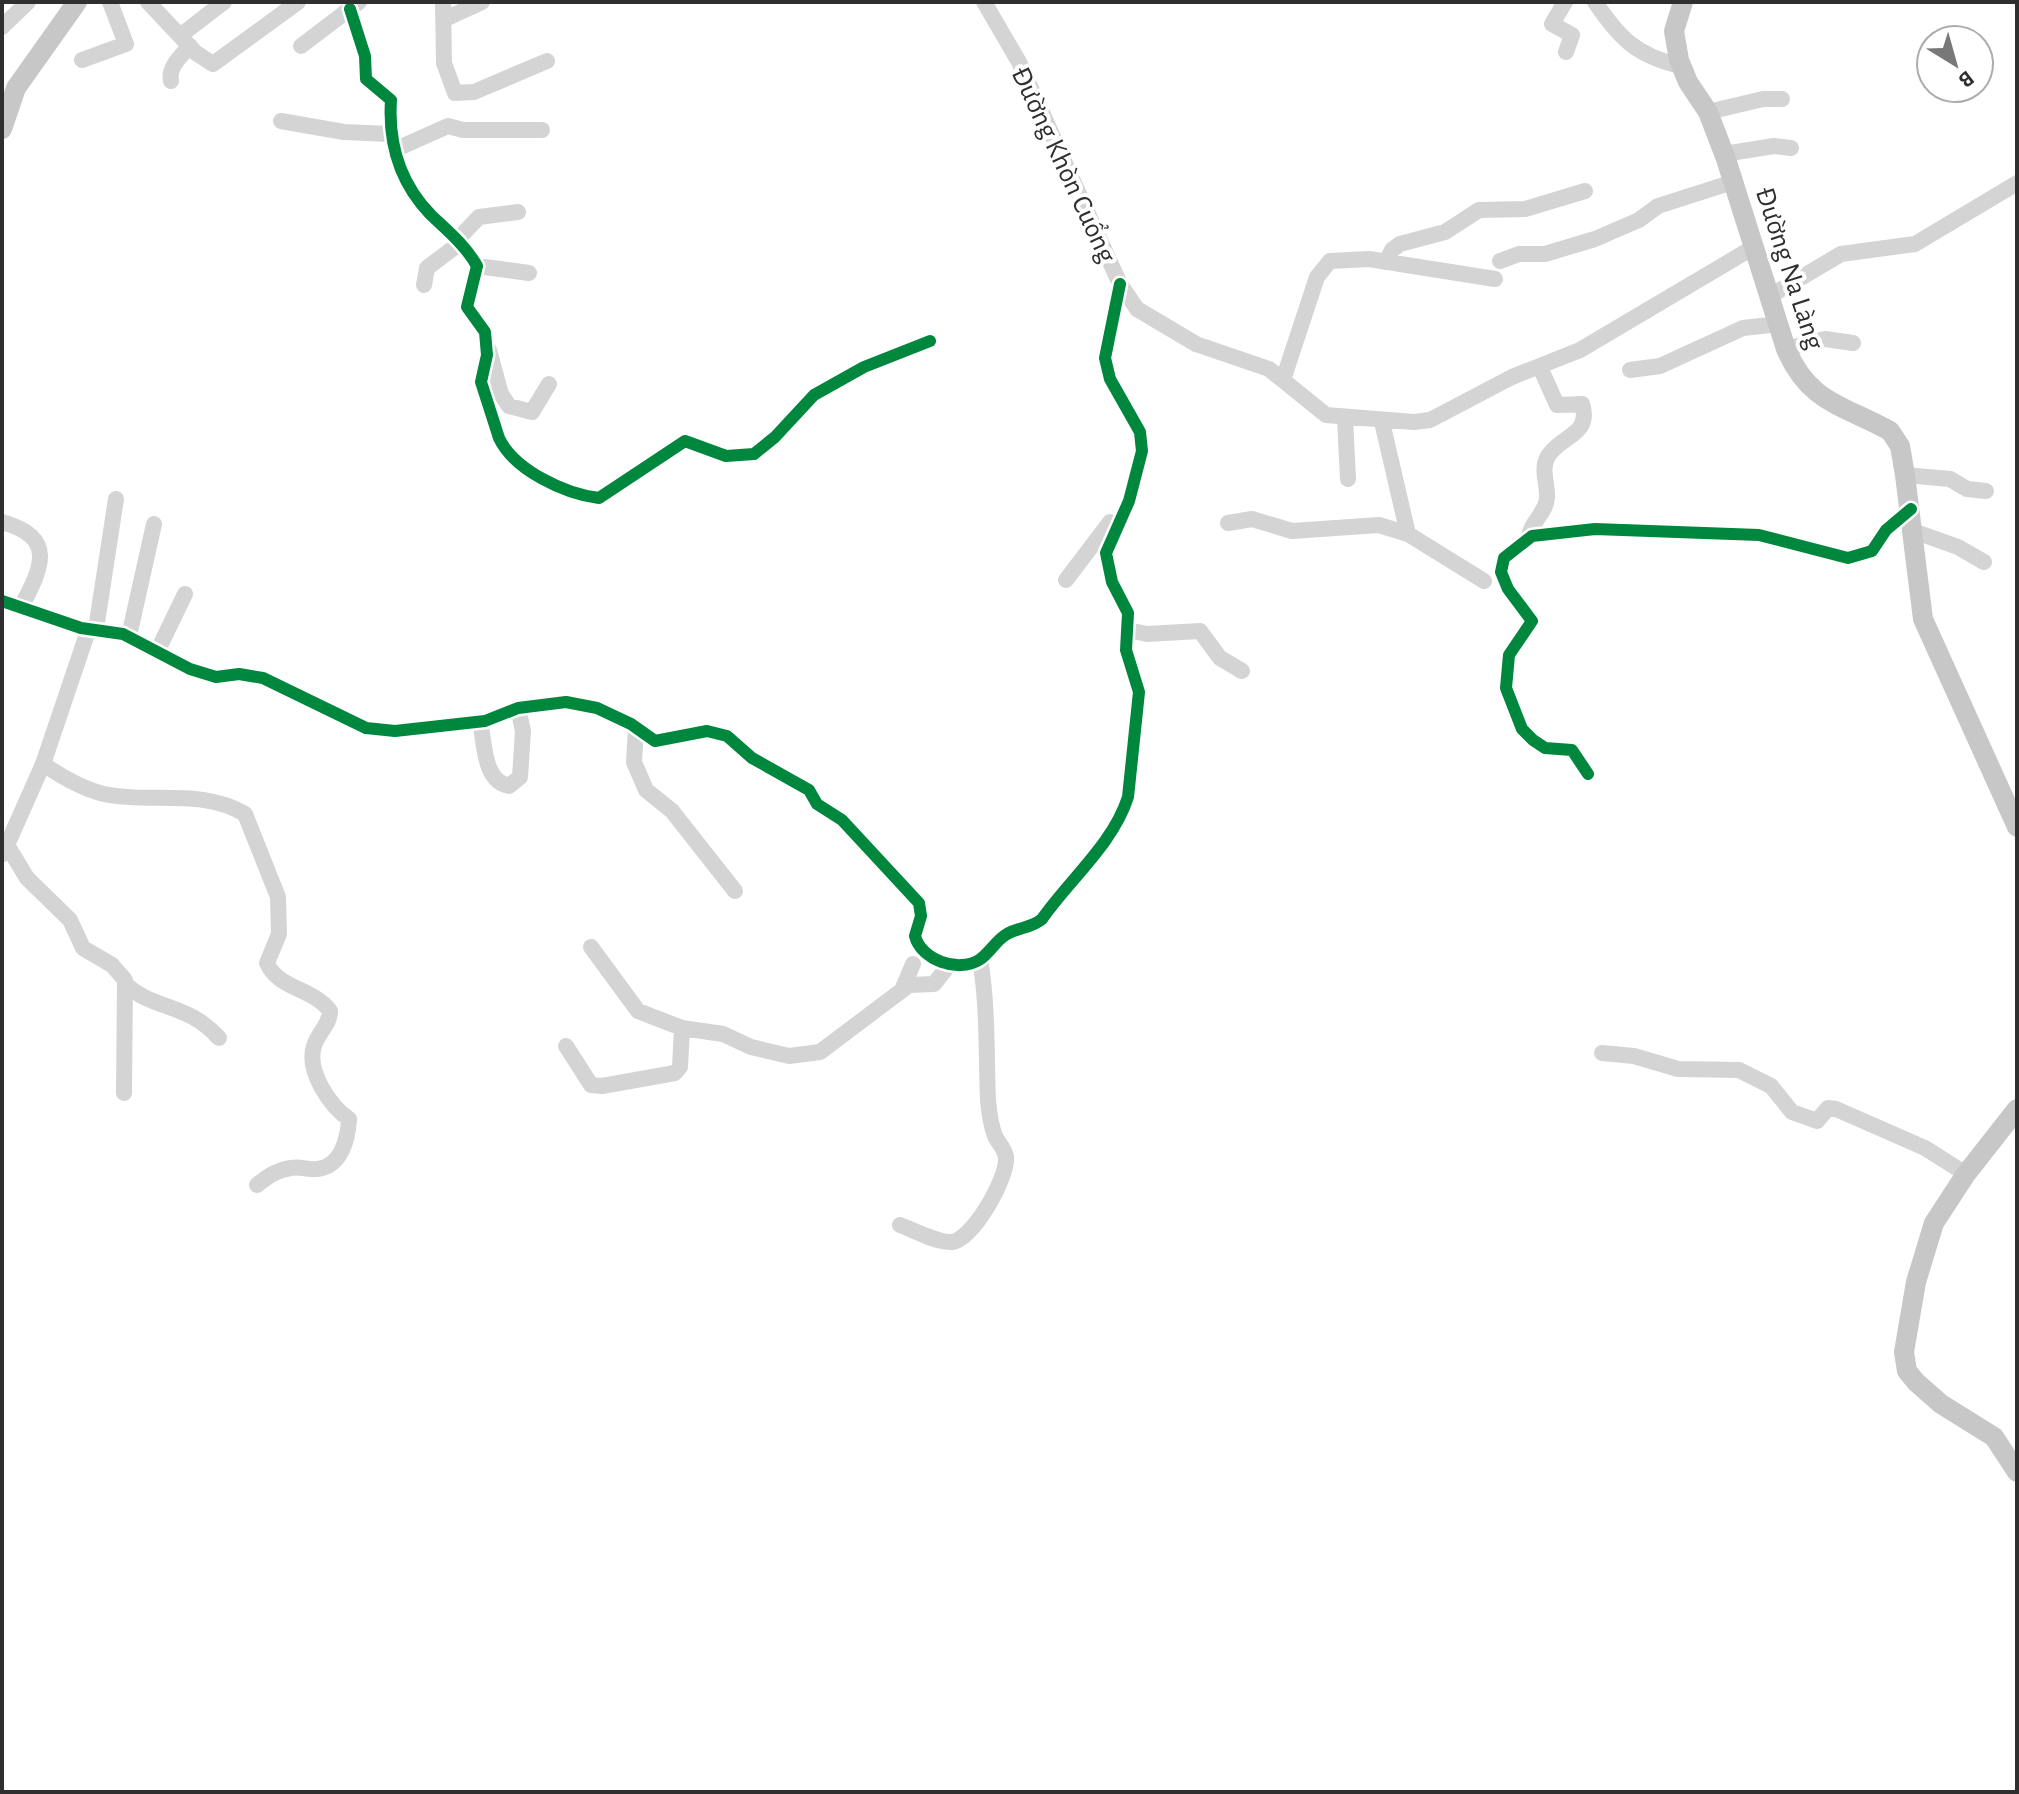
<svg xmlns="http://www.w3.org/2000/svg" width="2019" height="1794" font-family="'Alegreya Sans',sans-serif">
<rect width="100%" height="100%" fill="#fff"/>
<g fill="none" stroke-linecap="round" stroke-linejoin="round">
<path stroke="#d4d4d4" stroke-width="16" d="M148,2L196,53L213,64L298,2
M443,2L444,63L455,93L474,92L547,61
M984,2L1019,62L1120,284L1137,309L1196,344L1269,369L1326,415L1414,422L1430,420L1512,377L1580,350L1754,247
M1565,2L1552,24L1572,35L1566,52
M1595,2C1620,39 1637,56 1681,66
M350,9L365,56L366,79L391,100C388,145 400,183 431,215C448,231 466,246 477,266L467,307L485,332L487,355L481,382L499,438C514,470 565,494 599,498L685,441L726,456L754,454L775,437L814,395L864,367L930,341
M445,19L482,2
M2,27L28,2
M181,35L224,2
M301,46L359,2
M82,60L126,44L110,2
M171,81C168,67 181,56 190,46
M1708,112L1763,99H1782
M281,121L344,132L390,134
M394,150L448,126L463,130H542
M1724,154L1774,146L1791,148
M457,240L479,217L518,212
M1500,261L1519,254H1545L1595,239L1639,220L1658,206L1733,182
M1386,262L1392,250L1400,244L1445,232L1479,210L1525,209L1585,191
M477,266L529,273
M424,285L427,268L460,243
M1770,296L1841,254L1915,244L2017,183
M1786,349L1825,339L1853,343
M489,350L501,394L509,406L532,412L549,384
M1630,370L1660,366L1743,328L1779,324
M1283,380L1317,277L1330,261L1369,259L1495,279
M1345,418L1348,479
M1382,422L1408,534L1484,581
M1905,475L1950,479L1967,489L1986,491
M2,522C57,537 42,568 21,607
M1228,523L1252,519L1292,531L1379,525L1408,534
M1913,531L1958,547L1984,562
M1529,537C1530,523 1546,513 1547,498C1548,483 1540,470 1548,456C1561,435 1592,435 1582,404L1557,405L1540,367
M1066,580L1110,522
M2,601L81,628L123,634L190,669L216,677L239,674L263,678L366,728L395,731L485,721L518,708L566,702L597,708L631,724L655,741L707,731L727,736L752,758L809,790L817,804L842,820L919,903L921,916L915,936C921,960 958,973 979,960C990,953 996,940 1007,934C1019,927 1032,928 1042,919C1070,879 1113,844 1128,797L1139,692L1126,650L1128,613L1112,582L1106,553L1129,501L1142,451L1140,432L1110,379L1105,358L1120,284
M96,629L116,499
M1128,630L1147,634L1200,631L1220,658L1242,671
M129,636L154,524
M157,652L185,594
M480,722C485,743 483,781 509,786L520,777L523,731L518,708
M636,729L634,762L646,790L672,811L735,891
M43,764C62,777 82,789 104,794C151,804 201,788 245,814L278,897L279,934L267,963C278,989 313,988 330,1011C330,1025 318,1032 314,1046C306,1071 330,1106 349,1119C348,1139 341,1167 317,1169C308,1170 300,1166 291,1168C277,1170 268,1176 257,1185
M1588,774L1572,750L1545,748L1533,740L1522,729L1506,688L1509,655L1532,621L1508,589L1501,572L1504,558L1532,536L1595,529L1759,535L1848,558L1872,551L1886,530L1911,509
M7,845L27,878L70,920L83,948L112,965L125,980L124,1093
M3,854L43,764L89,628
M591,947L638,1011L682,1028L723,1034L751,1047L789,1056L820,1052L909,985L934,984L949,965
M125,984C155,1011 186,1002 219,1038
M902,990L913,964
M566,1046L591,1085L602,1086L675,1073L680,1067L682,1028
M1602,1053L1634,1056L1678,1069L1739,1070L1771,1086L1792,1112L1817,1121L1828,1108L1836,1109L1925,1148L1966,1174
M900,1225C914,1230 937,1243 952,1242C973,1239 1008,1178 1006,1157C1005,1149 998,1143 995,1136C991,1126 989,1111 988,1100C986,1053 988,1006 980,959"/>
<path stroke="#c7c7c7" stroke-width="20" d="M1683,2L1674,31L1679,60L1688,82L1708,112L1726,159L1786,349C1809,403 1843,405 1890,431L1900,446L1905,475L1923,619L2017,827
M2,129L16,88L77,2
M2017,1109L1966,1174L1934,1223L1916,1282L1904,1352L1907,1371L1916,1382L1941,1404L1994,1437L2017,1472"/>
<defs>
<path id="cycleway" d="M350,9L365,56L366,79L391,100C388,145 400,183 431,215C448,231 466,246 477,266L467,307L485,332L487,355L481,382L499,438C514,470 565,494 599,498L685,441L726,456L754,454L775,437L814,395L864,367L930,341
M2,601L81,628L123,634L190,669L216,677L239,674L263,678L366,728L395,731L485,721L518,708L566,702L597,708L631,724L655,741L707,731L727,736L752,758L809,790L817,804L842,820L919,903L921,916L915,936C921,960 958,973 979,960C990,953 996,940 1007,934C1019,927 1032,928 1042,919C1070,879 1113,844 1128,797L1139,692L1126,650L1128,613L1112,582L1106,553L1129,501L1142,451L1140,432L1110,379L1105,358L1120,284
M1588,774L1572,750L1545,748L1533,740L1522,729L1506,688L1509,655L1532,621L1508,589L1501,572L1504,558L1532,536L1595,529L1759,535L1848,558L1872,551L1886,530L1911,509"/>
</defs>
<use href="#cycleway" stroke="#fff" stroke-width="17"/>
<use href="#cycleway" stroke="#00873e" stroke-width="12"/>
</g>
<g text-anchor="middle" stroke-width="8" stroke-linejoin="round" paint-order="stroke">
<g font-size="28" fill="#2f2f2f" stroke="#fff">
<text transform="translate(1065 164) rotate(65)" y="10">Đường Khòn Cuổng</text>
<text transform="translate(1791 268) rotate(72)" y="10">Đường Na Làng</text>
</g>
</g>
<rect width="2019" height="1794" fill="none" stroke="#2f2f2f" stroke-width="8"/>
<g transform="translate(1955 64) rotate(143)"><circle r="38" fill="#ffffff" stroke="#acacac" stroke-width="2"/>
<path d="M0-6L14 30L0 20L-14 30Z" fill="#787878"/>
<text y="-12" font-size="22" font-weight="bold" text-anchor="middle" fill="#2f2f2f">B</text>
</g>
</svg>
